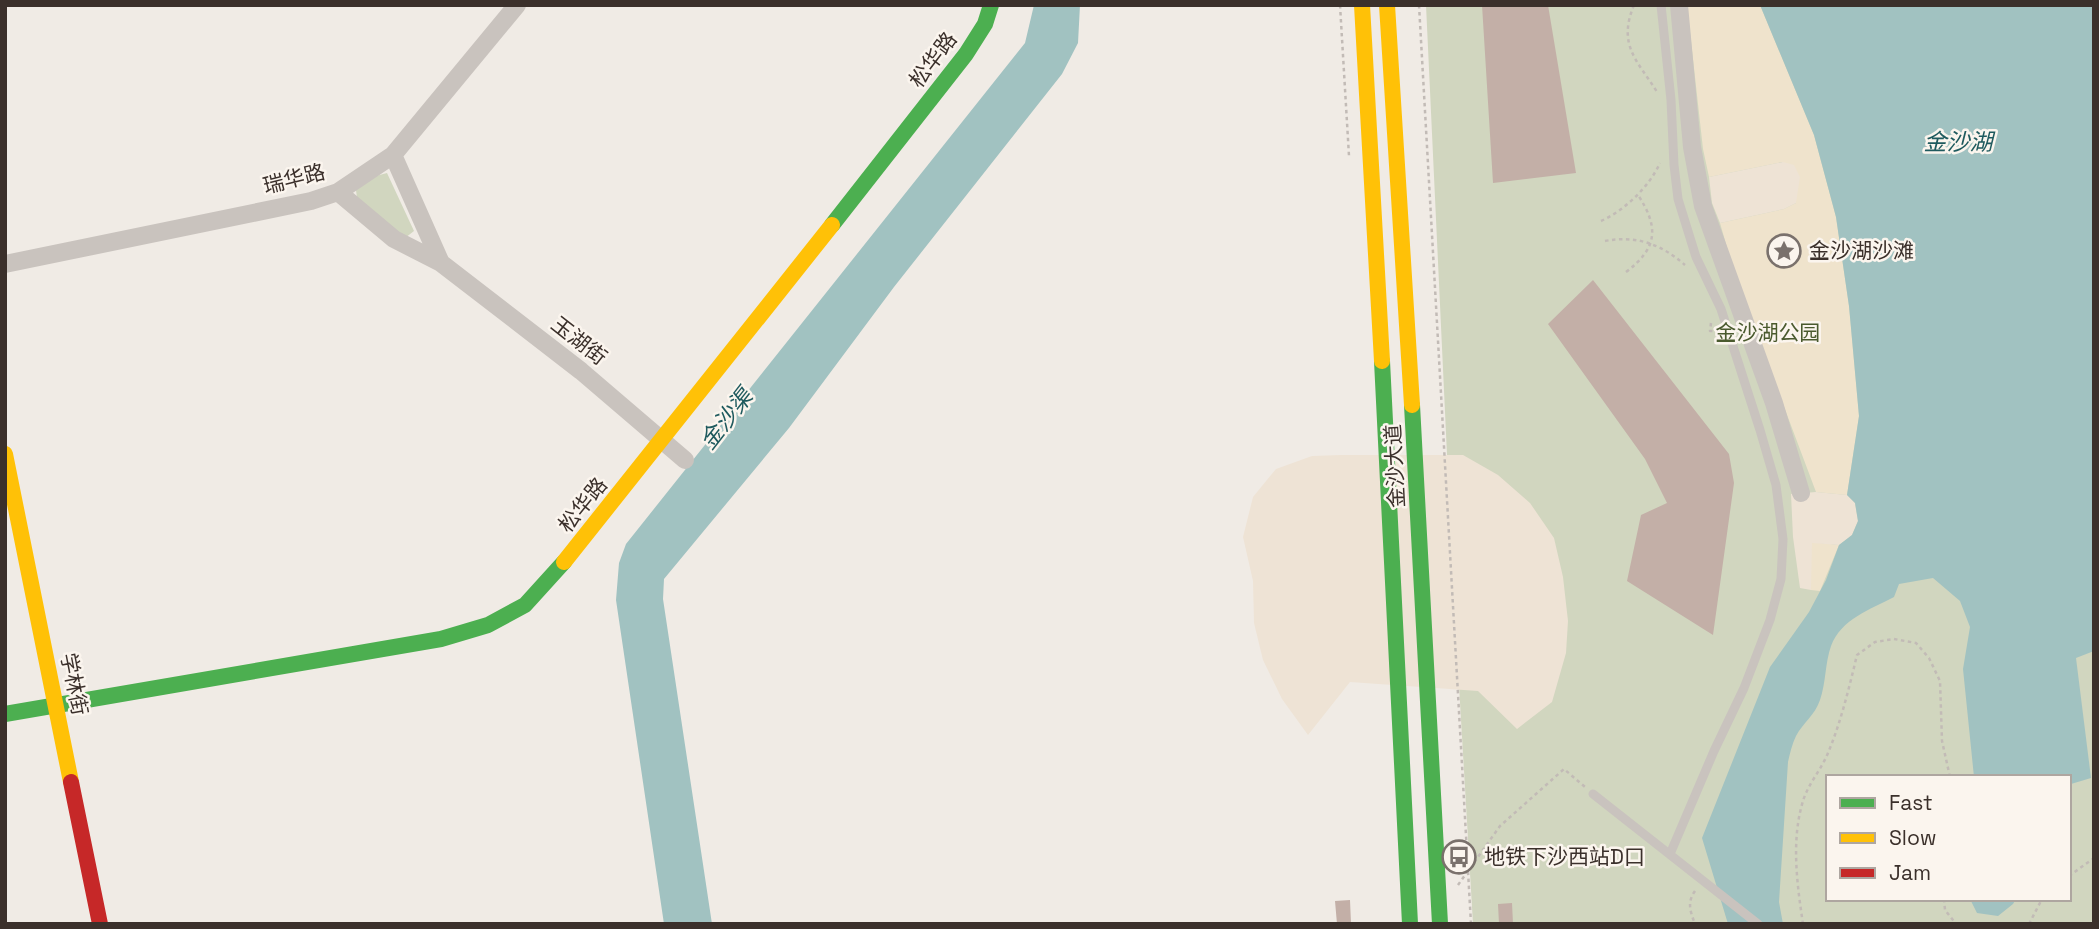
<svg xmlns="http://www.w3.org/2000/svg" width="2099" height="929" font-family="'Space Grotesk','Noto Sans SC',sans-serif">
<rect width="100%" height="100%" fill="#f0ebe5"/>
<path fill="#d1d6bf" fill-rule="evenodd" d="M1426,5H2094V924H1473L1453,583ZM1828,777H2069V899H1828Z
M387,173L414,231L405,238L357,198L356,190L372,177Z"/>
<path fill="#efe3cc" d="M1687,5H1760L1814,135L1836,217L1849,306L1859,416L1847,495L1816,492L1736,279L1720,223L1784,209L1796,203L1782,162L1709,177L1703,149Z
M1811,542L1839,545L1820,591L1811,590Z"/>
<path fill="#eee3d5" d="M1783,162L1794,165L1800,177L1796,203L1784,209L1720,223L1712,203L1709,177Z
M1341,455H1463L1498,475L1530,503L1554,538L1563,577L1568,621L1566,653L1552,702L1517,729L1478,691L1350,682L1308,735L1282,699L1263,660L1254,623L1253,581L1243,537L1253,497L1276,469L1312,456Z
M1816,492L1847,495L1855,503L1858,521L1852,535L1839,545L1812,543L1811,590L1800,588L1793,537L1791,494Z"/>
<path fill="#a1c2c1" d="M1034,5H1080L1078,43L1062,74L894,287L789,428L664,579L663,599L712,924H664L616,600L619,563L626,544L1025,43Z
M1760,5H2094V651L2076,658L2091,778L2071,784L2069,787V777H1974L1963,669L1970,627L1960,601L1933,578L1899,584L1894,597C1871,609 1841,619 1831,646C1825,663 1826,683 1820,700C1815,715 1803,723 1796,736C1792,744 1790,753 1788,762L1779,902L1783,924H1728L1702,838L1770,667L1809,612L1826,580L1839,545L1852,535L1858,521L1855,503L1847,495L1859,416L1849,306L1836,217L1814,135Z
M1970,899H2016L2013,904L1998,916L1977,913Z"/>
<path fill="#c3afa7" d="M1482,5H1548L1576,173L1493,183Z
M1593,280L1729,454L1734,483L1713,635L1627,581L1641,515L1667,503L1645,459L1548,324Z
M1350,900L1351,924H1337L1335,901Z
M1512,903L1513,924H1499L1498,904Z"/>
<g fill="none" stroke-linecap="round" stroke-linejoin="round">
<path stroke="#c2bbb6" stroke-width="2.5" stroke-dasharray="3.5 3.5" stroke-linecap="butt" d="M1340,5L1349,156
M1419,5L1471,924
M1634,5C1617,46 1638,61 1657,92
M1601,221C1625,210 1649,187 1660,163
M1605,241C1636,235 1661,244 1685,265
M1626,272C1658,248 1659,227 1638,195
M1711,323L1710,331H1716
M2069,876L2094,858
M1458,885L1500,826L1564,769L1585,787
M1695,891C1687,902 1690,911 1695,924
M1944,899L1945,910L1956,924
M1803,924C1797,884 1791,840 1803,801C1808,784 1821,770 1828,753C1841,722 1849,688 1857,655L1875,642L1894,639L1916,643L1929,658L1940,681L1942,741L1950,777
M2029,924L2042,899"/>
<path stroke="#c9c3be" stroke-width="9" d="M1661,5L1671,100L1674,165L1678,199L1696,257L1721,309L1760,430L1776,485L1783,539L1781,579L1770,620L1744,688L1714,751L1670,854
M1593,794L1758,924"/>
<path stroke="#c9c3be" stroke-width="18" d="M1679,5L1692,147L1703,206L1774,403L1801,493
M393,155L441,263
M338,192L394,239L441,263L581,371L685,460
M5,264L311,201L338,192L393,155L517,5"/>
<path stroke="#4caf50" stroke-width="16" d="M832,225L966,54L985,24L991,5
M1382,361L1410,924
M1412,405L1440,924
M5,714L441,639L488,625L525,605L564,562"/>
<path stroke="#ffc107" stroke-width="16" d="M1362,5L1382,361
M1387,5L1412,405
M5,454L71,782
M564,562L832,225"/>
<path stroke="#c62828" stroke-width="16" d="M71,782L100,924"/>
</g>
<defs>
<symbol id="sight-ring" viewBox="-11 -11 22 22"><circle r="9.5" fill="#fbf5ee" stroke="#7a716c" stroke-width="1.5"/><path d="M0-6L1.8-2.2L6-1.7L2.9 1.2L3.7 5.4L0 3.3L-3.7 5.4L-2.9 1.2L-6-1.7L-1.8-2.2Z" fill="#7a716c"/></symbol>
<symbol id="bus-ring" viewBox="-11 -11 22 22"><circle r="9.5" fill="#fbf5ee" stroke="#7a716c" stroke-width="1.5"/><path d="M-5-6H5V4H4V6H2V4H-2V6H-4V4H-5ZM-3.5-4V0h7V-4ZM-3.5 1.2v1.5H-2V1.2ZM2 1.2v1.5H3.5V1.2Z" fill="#7a716c"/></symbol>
</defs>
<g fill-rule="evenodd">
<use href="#sight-ring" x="1765" y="232" width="38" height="38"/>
<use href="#bus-ring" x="1440" y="838" width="38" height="38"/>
</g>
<g text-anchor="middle" stroke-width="5" stroke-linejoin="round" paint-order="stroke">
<g font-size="21" fill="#3b302b" stroke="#fbf5ee">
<text transform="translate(933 60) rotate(-53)" y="7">松华路</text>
<text transform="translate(294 179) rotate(-14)" y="7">瑞华路</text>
<text transform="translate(579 341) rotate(38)" y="7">玉湖街</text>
<text transform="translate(1395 466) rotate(-93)" y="7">金沙大道</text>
<text transform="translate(583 505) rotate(-51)" y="7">松华路</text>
<text transform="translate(74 684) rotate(79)" y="7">学林街</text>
</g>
<g font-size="21" fill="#3b302b" stroke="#fbf5ee" text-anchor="start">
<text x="1809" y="258">金沙湖沙滩</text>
<text x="1484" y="864">地铁下沙西站D口</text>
</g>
<g font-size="21" fill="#4a5a2e" stroke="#fbf5ee">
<text x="1768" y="340">金沙湖公园</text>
</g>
<g font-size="23" font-style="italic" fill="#1f5a5e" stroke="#fbf5ee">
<text x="1958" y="150">金沙湖</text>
<text transform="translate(726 419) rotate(-52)" y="8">金沙渠</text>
</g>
</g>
<rect width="2099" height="929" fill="none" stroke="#3b302b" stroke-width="14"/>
<rect x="1826" y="775" width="245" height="126" fill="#fbf5ee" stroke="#aea6a0" stroke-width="2"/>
<rect x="1840" y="798" width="35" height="10" fill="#4caf50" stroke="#aea6a0" stroke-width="2"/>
<text x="1889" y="810" font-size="21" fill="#3b302b">Fast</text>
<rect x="1840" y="833" width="35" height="10" fill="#ffc107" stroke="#aea6a0" stroke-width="2"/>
<text x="1889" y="845" font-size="21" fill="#3b302b">Slow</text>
<rect x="1840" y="868" width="35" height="10" fill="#c62828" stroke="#aea6a0" stroke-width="2"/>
<text x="1889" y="880" font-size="21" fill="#3b302b">Jam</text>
</svg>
